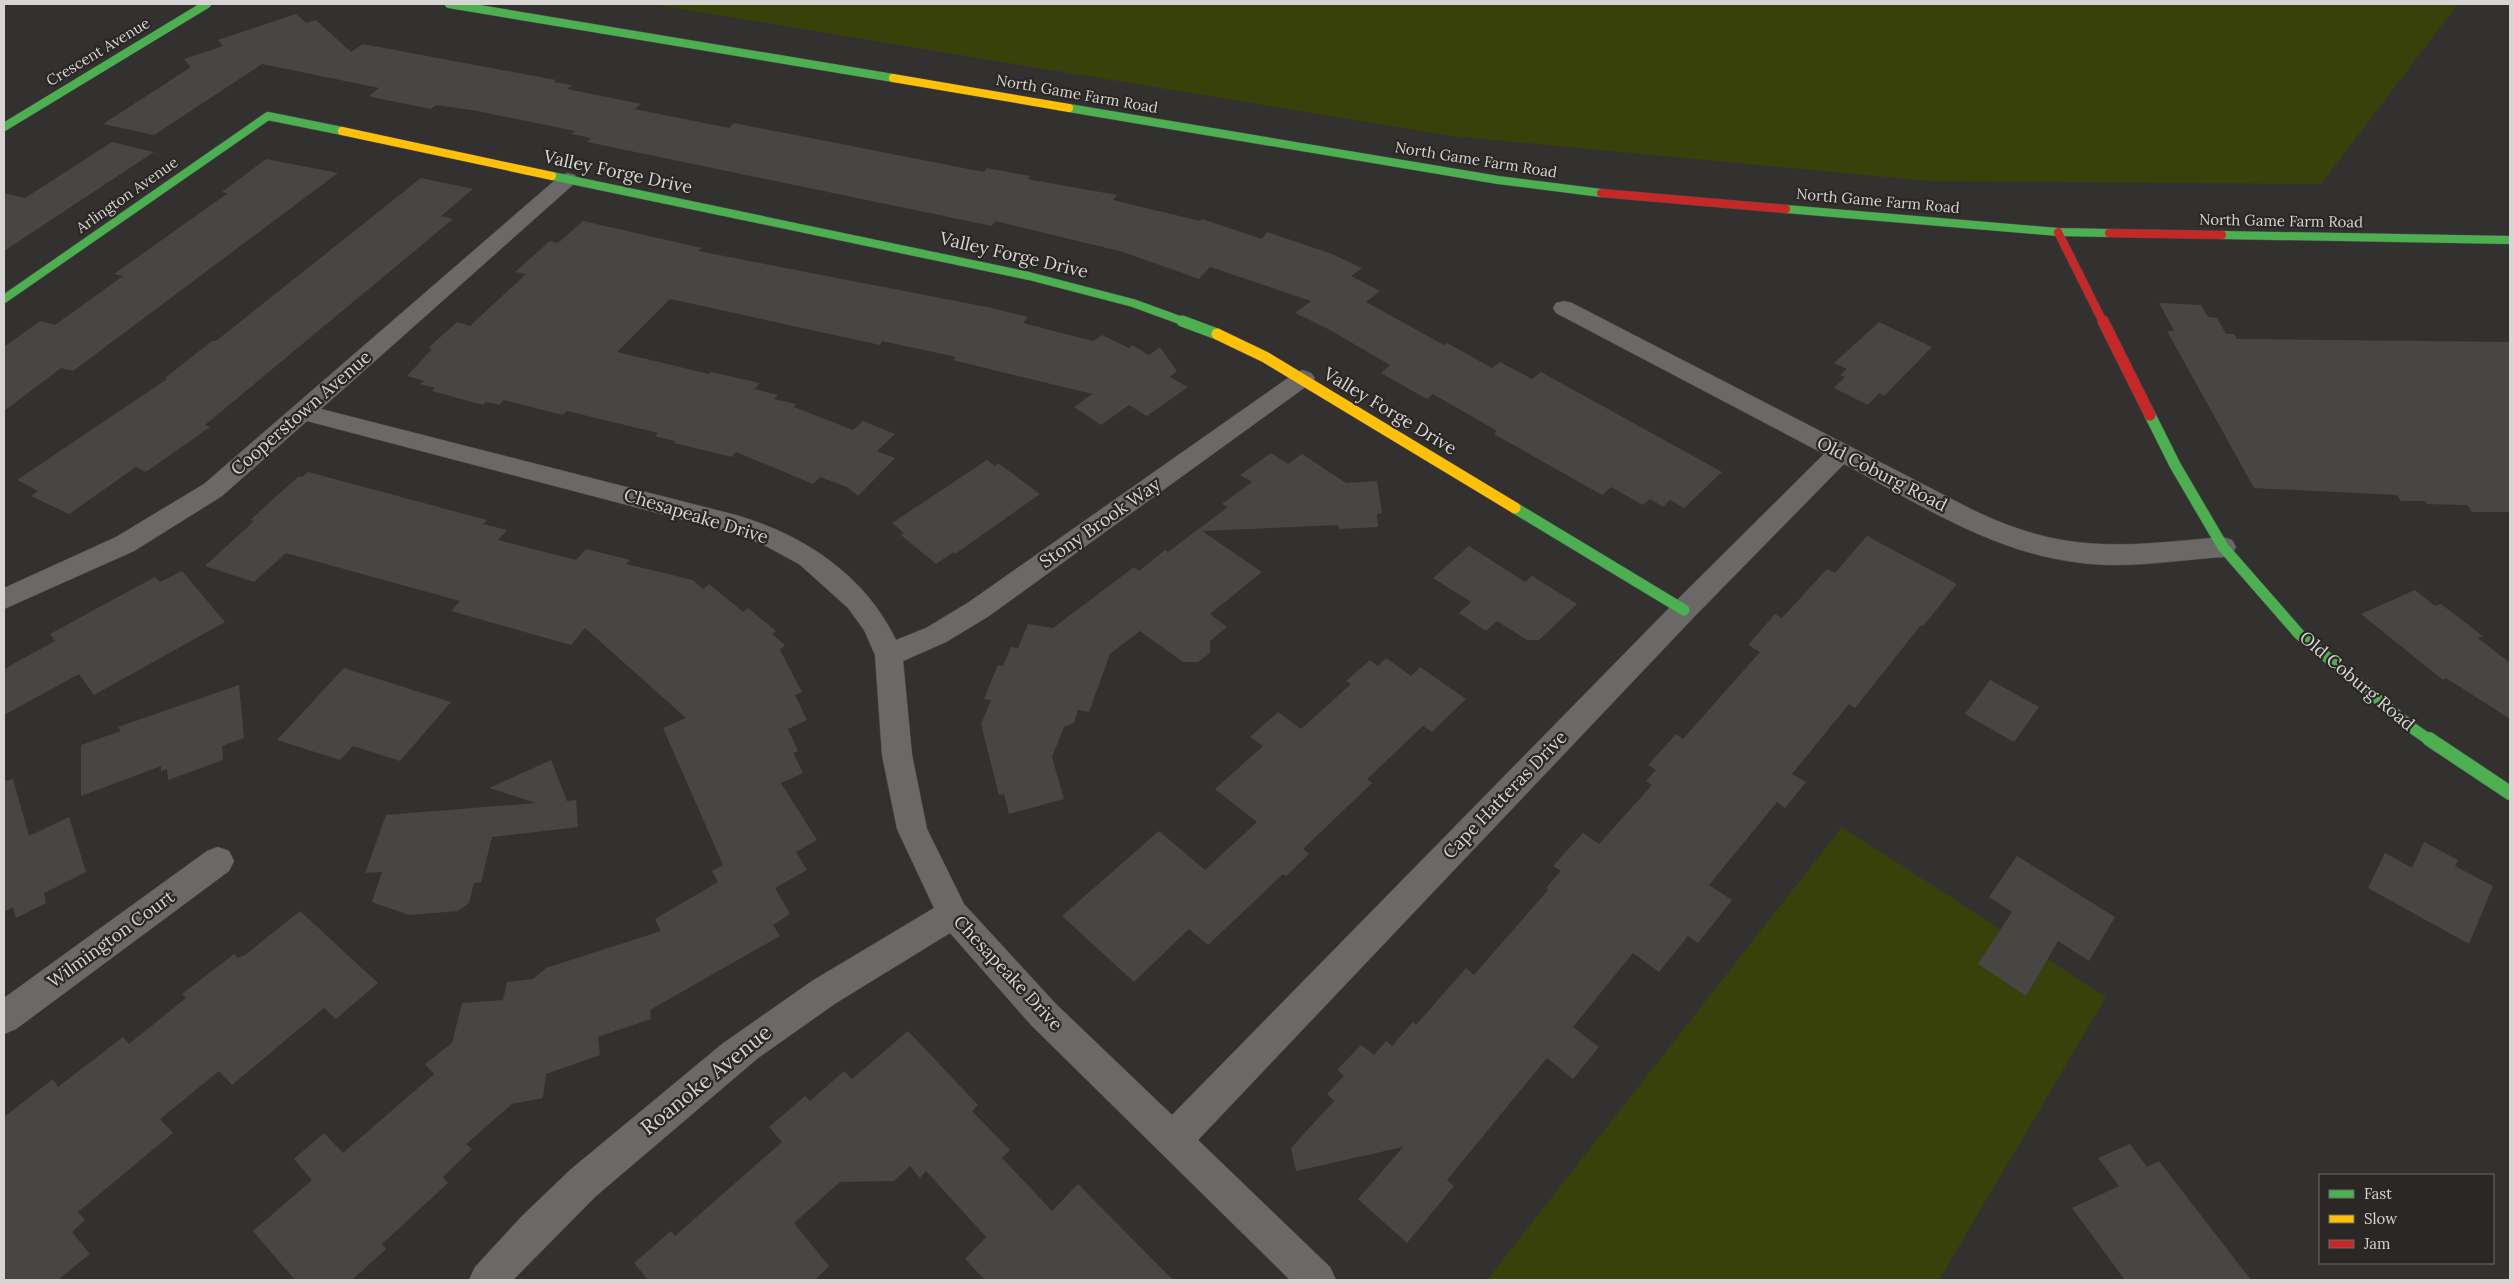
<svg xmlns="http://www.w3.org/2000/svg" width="2514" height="1284" font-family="Lora,serif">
<rect width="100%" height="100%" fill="#333130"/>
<path fill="#384109" d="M651,4H2458L2321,184L1929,181L1452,136Z
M1842,827L2106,997L1939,1280H1487Z"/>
<path fill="#474644" d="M296,14L306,23L316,20L351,52L363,44L556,80L554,82L572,85L567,89L641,104L634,109L729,128L734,123L984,172L987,168L1030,176L1027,179L1117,195L1113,200L1200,221L1202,219L1262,239L1267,232L1332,254L1362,268L1351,276L1380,291L1366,302L1444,345L1447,343L1492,368L1500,362L1532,379L1541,372L1722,472L1684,508L1670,500L1663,507L1650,499L1643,505L1611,487L1602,495L1494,434L1497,431L1433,394L1427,399L1381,373L1390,365L1330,330L1295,313L1311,301L1210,267L1199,279L1123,252L995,221L992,226L587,142L591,138L571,134L575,131L477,111L436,105L431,109L381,99L369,96L379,88L262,64L154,135L103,124L191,67L184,59L223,46L218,40Z
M112,142L154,152L4,251V193L25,198Z
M266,159L338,173L73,371L61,368L4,411V347L40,321L55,325L123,276L114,274L228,193L222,192Z
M421,178L473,189L441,216L453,219L205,425L210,427L146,472L136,467L69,514L31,496L38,491L17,480L167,379L165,378L212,341H216Z
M583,221L702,248L698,251L987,307L1028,317L1023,323L1093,341L1102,335L1129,348L1132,345L1149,355L1160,347L1177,371L1170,377L1188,387L1147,416L1129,405L1101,425L1074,407L1092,394L953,360L956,357L882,341L880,345L670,299L617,352L709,374L711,372L760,383L754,389L778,395L774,399L796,404L794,407L853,430L863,421L895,434L877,451L895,458L858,496L847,487L820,477L813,484L736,452L732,457L674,443L675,441L655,436L658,433L567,411L562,415L504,400L499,405L486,402L483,405L432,391L435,388L420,384L424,381L407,376L432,349L428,348L457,322L470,326L526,274L515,272L550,241L558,243Z
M2159,303L2201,305L2208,317L2217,318L2226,334H2234L2237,339L2510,342V512H2472L2467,505L2427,504L2424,501H2401L2397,495L2254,488L2167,331H2174Z
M1879,322L1932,347L1884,396L1879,393L1868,405L1834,388L1845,377L1840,375L1847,369L1834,363Z
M1271,453L1288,464L1302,454L1346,483L1377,481L1382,513L1377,514L1378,527L1339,529L1338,525L1202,531L1262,572L1210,614L1227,627L1210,641V653L1198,662H1183L1140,631L1110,654L1089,712L1078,710L1074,723L1064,727L1052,757L1064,799L1009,814L1004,794L999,795L981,724L991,700L984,699L998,665L1003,666L1011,647L1018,648L1028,624L1053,628L1134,567L1139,571L1165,550L1168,552L1228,507L1222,504L1252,482L1240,475Z
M987,460L995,466L998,463L1040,494L955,554L954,552L936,564L901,535L904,533L892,523Z
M308,472L487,520L483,524L507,530L498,540L576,560L586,549L630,560L626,564L693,580L703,589L709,584L743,612L748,608L776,631L772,634L785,645L780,650L802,692L795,695L807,720L788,729L798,751L793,753L803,773L781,783L817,840L796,852L807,870L775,888L790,914L773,925L780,936L650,1010L651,1019L598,1037L600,1055L546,1074L543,1098L512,1104L466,1144L472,1149L443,1177L448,1183L382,1244L386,1249L352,1280H295L253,1231L312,1180L294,1159L324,1133L343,1153L434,1074L425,1064L452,1043L462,1003L503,1000L507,982L533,979L546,968L661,931L655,919L718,882L712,871L723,865L663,728L686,718L585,628L571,645L451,611L460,601L286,553L254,582L205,566L254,521L250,520L299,476L302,477Z
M1867,536L1957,584L1923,626L1921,625L1855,708L1849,704L1792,774L1806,782L1785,808L1777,802L1709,885L1732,900L1698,943L1688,936L1659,972L1633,953L1573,1027L1599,1047L1573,1079L1547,1058L1447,1180L1454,1186L1407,1243L1358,1199L1403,1147L1296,1171L1291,1148L1334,1101L1327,1094L1344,1076L1337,1070L1361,1045L1374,1055L1386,1041L1392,1046L1413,1022L1416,1025L1466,968L1474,975L1548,890L1546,888L1561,871L1553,866L1583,833L1599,844L1652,785L1646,781L1656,770L1648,765L1676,734L1683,739L1760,652L1748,645L1775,614L1782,618L1827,569L1835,573Z
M1469,546L1525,582L1532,576L1577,604L1539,640H1527L1497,621L1486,631L1459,613L1471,602L1433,578Z
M182,571L225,622L94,695L79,674L4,715V669L55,641L50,634L127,592L155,577L160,582Z
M2415,590L2435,606L2441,604L2483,636L2478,638L2510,663V719L2446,678L2443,680L2361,614Z
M1386,658L1411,676L1420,667L1466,699L1432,732L1423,726L1367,779L1372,783L1303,849L1309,854L1286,876L1283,874L1208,945L1189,929L1134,982L1062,916L1159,831L1205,870L1257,822L1215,789L1263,746L1250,737L1278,712L1301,729L1351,684L1346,681L1370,660L1378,666Z
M344,668L413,690L451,702L400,761L353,746L340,760L277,740Z
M1990,680L2039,707L2014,742L1965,714Z
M239,685L244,738L222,746L223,760L168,780L167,769L161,771V766L81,796V745L121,731L118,727Z
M551,760L567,801L576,800L578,827L492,837L481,882L474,883L469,903L458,911L409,915L372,902L382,872L365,873L386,815L536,803L489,788Z
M13,779L29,836L69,817L86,872L44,893L46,903L16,918L13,907L4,912V781Z
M2424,842L2458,860L2455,866L2493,886L2469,944L2368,888L2385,853L2412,868Z
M2017,856L2115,917L2089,961L2058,941L2026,996L1978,964L2012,912L1989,897Z
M300,911L378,983L336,1019L324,1008L232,1085L219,1071L160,1119L173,1133L78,1212L85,1220L72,1232L90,1254L58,1280H4V1117L53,1079L58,1087L123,1037L129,1044L186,998L182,994L234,954L238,958L245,955Z
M908,1031L978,1105L972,1111L1010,1150L1002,1158L1052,1211L1078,1184L1173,1280H985L965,1259L986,1237L926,1171L920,1178L910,1166L894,1181L840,1182L794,1223L829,1266L815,1280H648L634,1263L671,1231L675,1236L782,1142L769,1127L805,1096L810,1101L844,1071L852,1079Z
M2130,1144L2147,1167L2159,1161L2251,1280H2125L2072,1208L2119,1186L2098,1158Z"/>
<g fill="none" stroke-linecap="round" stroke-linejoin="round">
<defs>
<path id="street" d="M568,173L575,175L578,179L575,183L321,409L736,515C804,535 865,575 896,640L926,628L969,602L1295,373L1303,370L1311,373L1315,378L1311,383L989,616L946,642L903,661L912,755L927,829L964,904L1055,1003L1172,1115L1674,603L1824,454L1556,313L1553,308L1556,303L1564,301L1572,303L1973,510C2067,555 2123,546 2223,537L2232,540L2236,547L2232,554L2223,557C2177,560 2129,569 2082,563C1995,554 1919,504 1844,464L1694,617L1198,1140L1330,1267L1336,1280H1290L1031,1025L950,933L836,1003L758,1058L596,1196L513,1280H469L475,1267L521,1217L570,1170L722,1044L812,981L934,908L897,829L882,755L875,655L864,630L848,608L799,564L762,544L730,532L307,421L222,496L134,551L4,609V588L116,537L204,484L561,175Z
M218,847L229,851L234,861L229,871L16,1029L4,1034V998L207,851Z"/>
<path id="fast-far2" d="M449,4L893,78
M1069,108L1498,180L1601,193
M4,127L207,4
M552,176L1029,276L1133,303L1185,322
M1786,209L2058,232L2109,233
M2222,235L2510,240
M4,299L268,116L342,131"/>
<path id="fast-far1" d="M1182,321L1217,334
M2150,415L2175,465L2223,547L2299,634L2415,730L2431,741
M1515,508L1684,610"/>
<path id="fast" d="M2429,739L2510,793"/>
<path id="slow-far1" d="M893,78L1069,108
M342,131L552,176"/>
<path id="slow" d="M1217,334L1265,357L1515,508"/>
<path id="jam-far1" d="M1601,193L1786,209
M2058,232L2103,322
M2109,233L2222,235"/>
<path id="jam" d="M2103,321L2150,415"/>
</defs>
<use href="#street" stroke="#4f4e4d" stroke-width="1"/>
<use href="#fast-far2" stroke="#4f4e4d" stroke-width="9"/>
<use href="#fast-far1" stroke="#4f4e4d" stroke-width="12"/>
<use href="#fast" stroke="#4f4e4d" stroke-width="15"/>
<use href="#slow-far1" stroke="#4f4e4d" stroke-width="9"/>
<use href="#slow" stroke="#4f4e4d" stroke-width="12"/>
<use href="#jam-far1" stroke="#4f4e4d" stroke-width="9"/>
<use href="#jam" stroke="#4f4e4d" stroke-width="12"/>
<use href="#street" fill="#6a6968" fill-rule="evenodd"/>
<use href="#fast-far2" stroke="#4caf50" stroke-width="8"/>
<use href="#fast-far1" stroke="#4caf50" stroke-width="11"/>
<use href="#fast" stroke="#4caf50" stroke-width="14"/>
<use href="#slow-far1" stroke="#ffc107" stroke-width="8"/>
<use href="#slow" stroke="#ffc107" stroke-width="11"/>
<use href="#jam-far1" stroke="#c62828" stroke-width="8"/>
<use href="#jam" stroke="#c62828" stroke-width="11"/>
</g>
<g text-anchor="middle" stroke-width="4.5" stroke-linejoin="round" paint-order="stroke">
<g font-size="15" fill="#d6d5d3" stroke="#2a2725">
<text transform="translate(98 52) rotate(-31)" y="5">Crescent Avenue</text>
<text transform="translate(1077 94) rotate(10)" y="5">North Game Farm Road</text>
<text transform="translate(1476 160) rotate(9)" y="5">North Game Farm Road</text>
<text transform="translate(127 195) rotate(-35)" y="5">Arlington Avenue</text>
<text transform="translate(1878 201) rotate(5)" y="5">North Game Farm Road</text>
<text transform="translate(2281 221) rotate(1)" y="5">North Game Farm Road</text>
</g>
<g font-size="18" fill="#d6d5d3" stroke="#2a2725">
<text transform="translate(618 172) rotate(12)" y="6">Valley Forge Drive</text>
<text transform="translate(1014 255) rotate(13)" y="6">Valley Forge Drive</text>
<text transform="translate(1390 411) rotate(31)" y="6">Valley Forge Drive</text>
<text transform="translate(301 413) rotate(-41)" y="6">Cooperstown Avenue</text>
<text transform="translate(1882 474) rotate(27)" y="6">Old Coburg Road</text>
<text transform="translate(696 516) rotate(17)" y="6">Chesapeake Drive</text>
<text transform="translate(1100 523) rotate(-35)" y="6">Stony Brook Way</text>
<text transform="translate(2357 681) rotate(40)" y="6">Old Coburg Road</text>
<text transform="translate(1505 795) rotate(-46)" y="6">Cape Hatteras Drive</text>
<text transform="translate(111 939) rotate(-36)" y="6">Wilmington Court</text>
<text transform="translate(1008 973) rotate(47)" y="6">Chesapeake Drive</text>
</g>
<g font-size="21" fill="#d6d5d3" stroke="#2a2725">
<text transform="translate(706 1080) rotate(-39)" y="7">Roanoke Avenue</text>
</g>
</g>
<rect width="2514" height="1284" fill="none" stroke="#d6d5d3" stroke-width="10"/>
<rect x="2319" y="1174" width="175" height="90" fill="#2a2725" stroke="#6f6d6b"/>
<rect x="2329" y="1190" width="25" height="8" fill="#4caf50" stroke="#6f6d6b"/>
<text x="2364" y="1199" font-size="15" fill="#d6d5d3">Fast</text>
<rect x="2329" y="1215" width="25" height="8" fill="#ffc107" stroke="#6f6d6b"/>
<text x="2364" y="1224" font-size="15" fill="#d6d5d3">Slow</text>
<rect x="2329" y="1240" width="25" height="8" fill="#c62828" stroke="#6f6d6b"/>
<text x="2364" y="1249" font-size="15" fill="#d6d5d3">Jam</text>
</svg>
